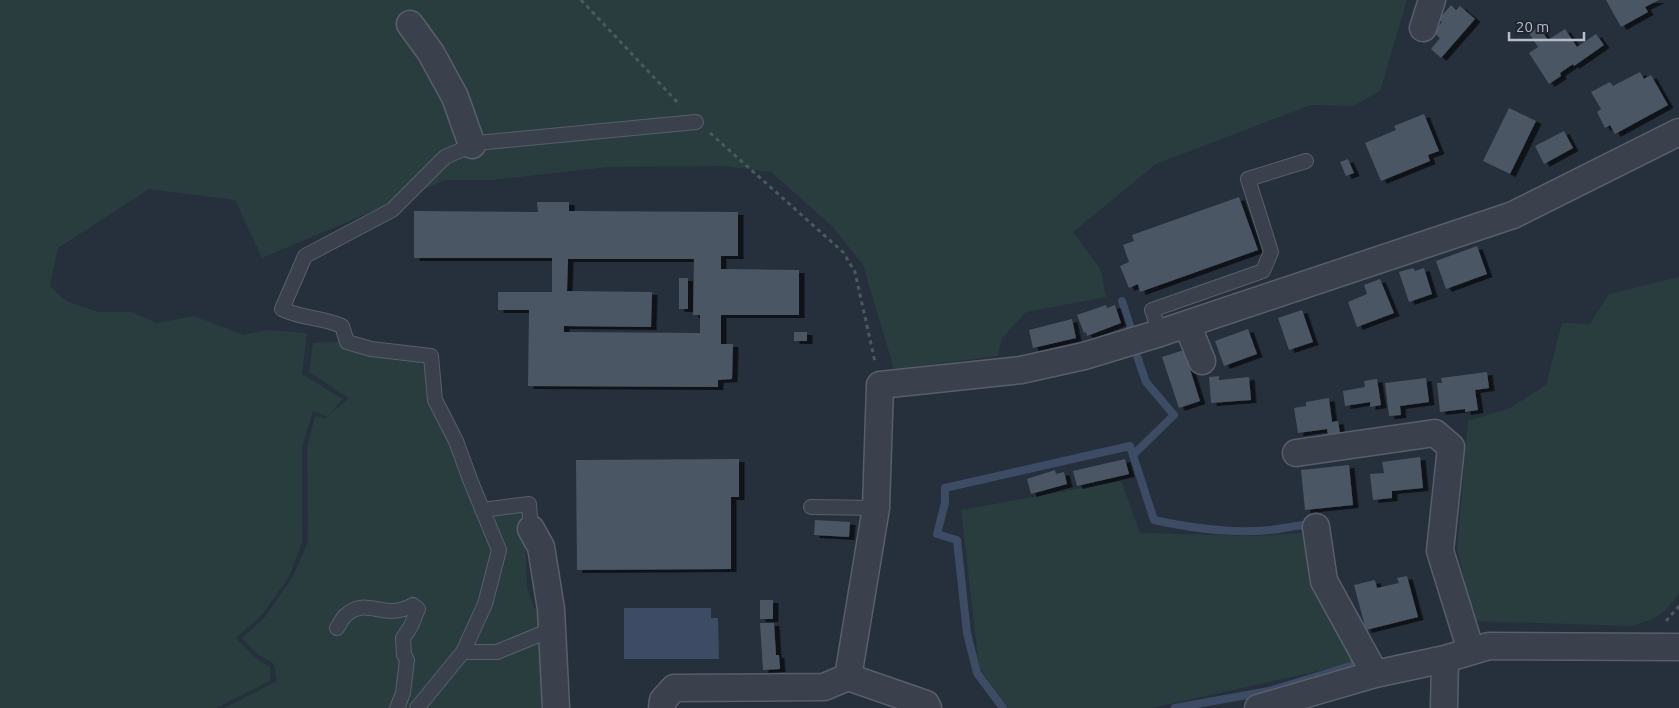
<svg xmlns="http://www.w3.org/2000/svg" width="1679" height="708" font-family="Ubuntu,sans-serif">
<defs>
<filter id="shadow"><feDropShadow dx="5.5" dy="3" stdDeviation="0" flood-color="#0009"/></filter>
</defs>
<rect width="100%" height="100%" fill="#262f3c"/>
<path fill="#293d3f" d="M0,0H1407L1380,91L1353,106L1311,105L1156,164L1073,232L1101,270L1106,297L1026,312L1002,338L998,356L894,369L863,265L833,227L771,172L723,166L609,167L493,180H446L262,258L235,200L149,189L58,248L50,286L66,301L98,312H131L157,323L194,316L243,335L267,330L307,333L302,374L343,399L328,416L349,398L309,372L313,343L344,341L428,361L453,441L479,513L524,509L527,587L534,608L542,607L548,708H224L277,681L274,664L259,655L242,638L264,618L292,578L308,542L307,448L315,416L326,418L328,417L313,411L302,447V542L289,577L262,615L236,638L255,658L270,667V681L216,708H0Z
M1679,277V593C1665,615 1655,619 1631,626L1474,621L1457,549L1468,421L1510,408L1546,385L1562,323L1590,324L1609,294Z
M1121,481L1140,533L1256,536L1302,533L1316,590L1352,657L1350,664L1152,708H1008L979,667L961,510Z"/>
<path fill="#3d4c64" d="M624,608H711V618H718L719,659H624Z"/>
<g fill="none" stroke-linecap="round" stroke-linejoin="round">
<path stroke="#3d4c64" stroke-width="8" d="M1122,301L1131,329
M1133,455L1174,415L1146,382L1137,356
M1003,708L977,673L967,633L957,540L937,534L945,503V488L1130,446L1154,520C1191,528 1231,534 1270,530C1281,529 1293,526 1304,525L1306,532
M1175,708L1269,691L1354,665L1355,655"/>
</g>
<path fill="#4c5665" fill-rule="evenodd" filter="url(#shadow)" d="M1606,0H1659L1645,7L1648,12L1621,27Z
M1451,5L1456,10L1460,6L1475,19L1441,58L1431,49L1440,38L1433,32L1442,22L1439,19Z
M1539,27L1548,40L1565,29L1577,47L1596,34L1604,45L1574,66L1573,64L1560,73L1561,76L1549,84L1529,53L1538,47L1529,33Z
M1640,72L1644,79L1651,75L1668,105L1615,134L1610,125L1605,128L1597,112L1601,109L1591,92L1610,82L1613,86Z
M1509,108L1536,121L1510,174L1483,161Z
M1424,114L1439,151L1428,155L1430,161L1381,181L1365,143L1396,130L1394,126Z
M1564,131L1573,148L1544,164L1535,146Z
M1348,159L1354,173L1346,176L1340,162Z
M1239,197L1258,250L1140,292L1138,284L1129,288L1120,266L1129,262L1123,245L1134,241L1132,235Z
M537,202H569V211L738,212V256H721V269L799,270V315H721V344H733L732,379L718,380V387L528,386L529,310H498V292H552V258H414V211L538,212ZM568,259H694L693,315H700V333L564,332V326L651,327L652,292L567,291Z
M1477,246L1487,274L1446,289L1436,261Z
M1413,268L1415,271L1424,268L1432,294L1409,302L1399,272Z
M679,278H688V309H679Z
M1380,279L1394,313L1357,327L1348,302L1367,294L1364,285Z
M1106,305L1107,308L1115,305L1121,323L1087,336L1086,332L1084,333L1077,315Z
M1302,310L1313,342L1289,350L1278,318Z
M1072,319L1076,338L1033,348L1029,330Z
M1248,329L1257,354L1224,366L1215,341Z
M794,332H807V341H794Z
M1184,350L1200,401L1179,408L1162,357Z
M1487,372L1489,388L1475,390L1478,410L1465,412V409L1440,412L1437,383H1442L1441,378Z
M1219,376V380L1249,377L1251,400L1211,403L1209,377Z
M1426,378L1429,402L1400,406L1401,415L1389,416L1385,383Z
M1377,379L1381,405L1370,407V402L1345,406L1343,391L1365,387L1364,381Z
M1329,398L1332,422L1338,421L1340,433L1328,435L1327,429L1298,433L1294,408L1306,406V402Z
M1420,457L1423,488L1392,491V498L1373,500L1370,474L1384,473L1382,462Z
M739,459V497H731V569L577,570L576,460Z
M1125,459L1129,474L1077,486L1073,471Z
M1349,465L1353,505L1305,510L1301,470Z
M1055,470L1056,474L1064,472L1067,484L1031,494L1027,479Z
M815,520L850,522L849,537L814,535Z
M1407,576L1418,617L1366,630L1354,585L1375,580L1377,588L1399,583L1397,578Z
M760,600H773V619H760Z
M760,623H774L776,655H779L780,669L763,670Z"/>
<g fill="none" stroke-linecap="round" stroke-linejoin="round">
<defs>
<path id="lane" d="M1160,333L1152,310L1263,271L1271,252L1248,179L1306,161
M811,507L876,508
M482,510L529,504L531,529
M337,628C340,624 342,618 346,615C361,601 375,611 391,611C399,611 406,609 413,605L418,609L411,626L403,638L404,655L407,660L403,693L397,708
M463,652H497L553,629
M417,708L463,652L485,604L499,550L471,482L456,441L435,400L431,356L371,349L347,342L342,326C323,317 302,319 282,309L305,256L392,210L445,157L477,143L696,122"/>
<path id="street" d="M410,24L431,53L455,97L472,145
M1423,28L1432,0
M1187,324L1202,361
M1296,453L1435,433L1451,447L1440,551L1471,651
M1316,527L1324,581L1375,674
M531,529L541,547L551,609L556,708
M848,677L926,704L928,708
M662,708L663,700L674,688L824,687L848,677L876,508L880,385L1021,370L1084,356L1160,333L1513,215L1679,132
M1258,708L1375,674L1445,659
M1444,708L1445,659L1489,646L1679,647"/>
</defs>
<use href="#lane" stroke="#585f6b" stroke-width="16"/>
<use href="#street" stroke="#585f6b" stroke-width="29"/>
<path stroke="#485a5d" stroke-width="3" stroke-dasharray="4 4" stroke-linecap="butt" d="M581,0L680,105
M710,133L843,252L855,272L875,362
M1666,621L1679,606"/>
<use href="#lane" stroke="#3a414d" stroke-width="14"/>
<use href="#street" stroke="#3a414d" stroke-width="26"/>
</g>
<path d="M1509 32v8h75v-8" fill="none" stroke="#b6bcc8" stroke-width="2.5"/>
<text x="1516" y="32" font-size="15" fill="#b6bcc8" stroke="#1f2632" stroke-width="4" paint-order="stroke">20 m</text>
</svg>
